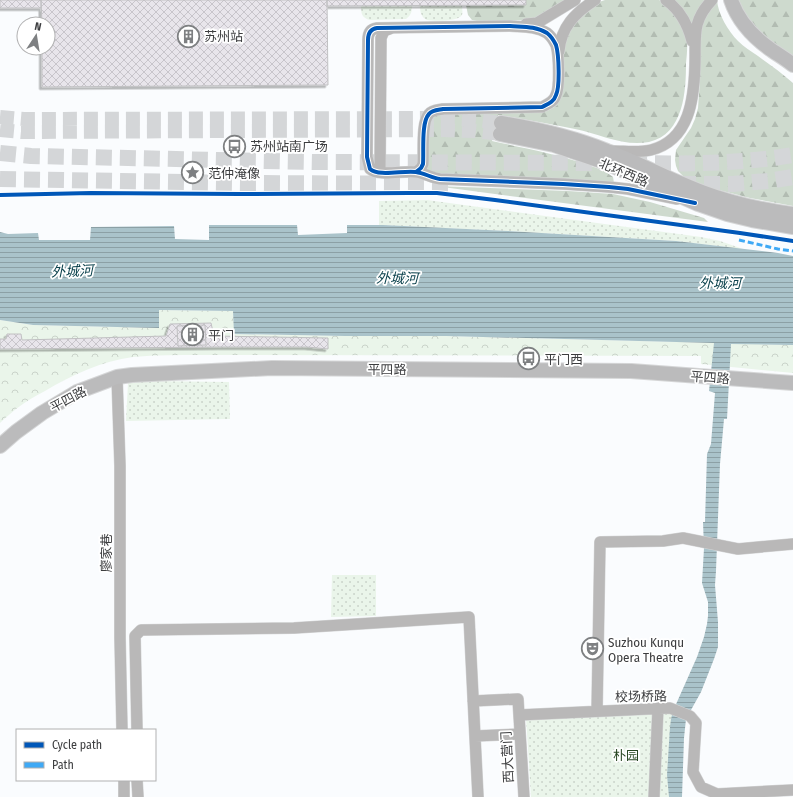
<svg xmlns="http://www.w3.org/2000/svg" width="793" height="797" font-family="'Fira Sans Condensed','Noto Sans SC',sans-serif">
<defs>
<pattern id="grass-dots" width="8" height="8" patternUnits="userSpaceOnUse"><rect width="8" height="8" fill="#eaf5ea"/><path d="M2 2h.1M6 6h.1" fill="none" stroke="#cad3ca" stroke-width="1.8" stroke-linecap="round"/></pattern>
<pattern id="forest-firs" width="22" height="20" patternUnits="userSpaceOnUse"><rect width="22" height="20" fill="#cedace"/><path d="M5 1l3.5 6h-7zM16 11l3.5 6h-7z" fill="#b2bcb2"/></pattern>
<pattern id="park-crowns" width="20" height="18" patternUnits="userSpaceOnUse"><rect width="20" height="18" fill="#eaf5ea"/><path d="M2 6a3 3 0 1 1 6 0M12 15a3 3 0 1 1 6 0" fill="none" stroke="#cad3ca"/></pattern>
<pattern id="water-rules" width="6" height="5" patternUnits="userSpaceOnUse"><rect width="6" height="5" fill="#aac3ca"/><path d="M0 2.5h6" fill="none" stroke="#8ca0a5"/></pattern>
<pattern id="building-cross-hatch" width="8" height="8" patternUnits="userSpaceOnUse"><rect width="8" height="8" fill="#e8e5eb"/><path d="M0 0l8 8M0 8l8-8" fill="none" stroke="#c8c5cb"/></pattern>
<filter id="shadow"><feDropShadow dx="-2.5" dy="2.5" stdDeviation="0" flood-color="#0004"/></filter>
</defs>
<rect width="100%" height="100%" fill="#fafcfe"/>
<path fill="url(#grass-dots)" d="M420,5H462C462,8 463,12 462,15C458,22 434,21 427,20C421,17 420,12 420,5Z
M361,6H412C412,12 411,15 406,19L370,20C362,18 361,14 361,6Z
M427,200L701,237L720,241L743,249L676,241L508,231L379,225V201Z
M147,381L229,382L230,419L126,421L128,383Z
M332,575H376V616L331,617Z
M673,711L669,797H531L526,718Z"/>
<path fill="url(#forest-firs)" d="M526,0H566L544,13L534,18L526,20L482,22L472,20L468,15L466,5H526Z
M605,0C618,0 631,0 644,0C649,0 655,0 659,0C663,2 669,6 671,9C675,13 685,31 686,36C688,44 687,54 686,63C686,91 684,134 649,142C624,147 600,134 575,129C550,124 524,119 498,115L492,141C524,148 557,154 588,165C597,168 606,171 613,177L614,183L447,176L426,170V127L434,116L446,113H533L549,110L556,106L560,100L561,49L572,24L596,3Z
M671,0H706L692,30Z
M717,0C718,14 728,31 738,41C744,47 751,51 758,56C770,65 782,73 793,83V206L750,198L711,188L686,179L678,171L676,166L675,160L676,150L691,128L695,119L698,108L700,79V26Z
M737,0H793V58L766,39L749,22Z
M435,186L568,191L613,194L650,202L704,218L708,222Z"/>
<path fill="url(#park-crowns)" d="M158,310L233,311L235,334L345,336H446L793,345V373L701,364V356L201,355C179,355 156,355 133,357C102,361 72,375 45,391C35,396 25,402 16,409C11,413 5,418 0,423V320L33,325L159,328Z"/>
<path fill="url(#water-rules)" d="M209,225H297L298,235L347,233V225H383L508,231L676,241L778,253L793,256V345L731,344L727,419H724L720,464L716,571L715,585L718,622V647L714,659L701,692L686,719L684,738L682,797H669L667,775L670,727L671,719L673,711L697,657L704,637L707,624L708,616V602L702,583L704,548L703,522H705L707,454L711,444L715,393L709,391L714,343L446,336H345L234,334L233,311L159,310V328L33,325L0,320V232L8,234L38,233L39,240H90L91,227L174,226L175,239L209,240Z"/>
<path fill="url(#building-cross-hatch)" stroke="#c0c0c2" filter="url(#shadow)" d="M0,0H41V8H0Z
M41,0H327L328,85L42,87V48H48V24H42Z
M327,0H526V5L327,6Z
M211,323L214,336L328,338V349L307,347H221L0,349V339H6L7,334H21L22,340L166,336L170,324Z
M205,325L206,345L178,346L177,326Z"/>
<g fill="none" stroke-linecap="round" stroke-linejoin="round">
<path stroke="#d4d6d8" stroke-width="14" stroke-dasharray="14 7" stroke-linecap="butt" d="M0,117L24,119L446,118L476,120L501,123
M0,130L21,132L443,130L473,131L500,134"/>
<path stroke="#d4d6d8" stroke-width="16" stroke-dasharray="16 8" stroke-linecap="butt" d="M0,153L31,156L317,162L608,163
M631,163C685,164 739,164 793,155
M0,179L245,183L456,184
M680,184H732L768,181L793,177"/>
<defs>
<path id="minor" d="M666,0C680,10 688,25 692,41
M526,24L537,23L575,0
M559,51C561,27 575,13 595,0
M612,151C625,151 639,153 651,150C690,140 694,98 695,65C696,37 691,22 712,0
M380,172L381,38L384,31L392,28
M416,172L421,168L423,164C424,152 421,122 429,114C432,110 438,110 443,109L542,107C548,104 554,102 556,95C560,87 559,55 556,45C554,41 551,36 547,33C536,26 522,27 510,26L377,28C370,29 368,34 368,40L367,157L370,169C379,177 404,170 416,172C424,173 432,178 440,179L563,184L609,187L628,189L677,199
M117,377L120,466V638L122,730
M473,701L518,699L524,797
M597,711L600,542L663,541L683,538L738,549L793,544
M519,715L670,708L690,716L696,723L693,772L701,787L717,794L793,790
M137,730L135,636L141,630L294,628L469,617L478,797
M475,736L520,734
M124,780V797
M137,780L138,797
M654,797L658,708"/>
<path id="major" d="M731,0C738,21 752,36 770,49C777,54 786,59 793,65
M501,123C537,129 573,137 607,151C639,163 669,180 702,192C731,203 762,210 793,214
M500,134L554,145L604,162L698,204L727,214L752,220L793,227
M0,446L16,432L42,413L77,392L117,377L132,375L272,368L631,371L793,383"/>
</defs>
<use href="#minor" stroke="#d5d6d7" stroke-width="12"/>
<use href="#major" stroke="#d5d6d7" stroke-width="16"/>
<use href="#minor" stroke="#b9b8b8" stroke-width="11"/>
<use href="#major" stroke="#bbbbbc" stroke-width="14"/>
<path stroke="#3fa9f5" stroke-width="3" stroke-dasharray="6 3" stroke-linecap="butt" d="M739,240L778,249L793,251"/>
<defs>
<path id="cycleway" d="M416,172L421,168L423,164C424,152 421,122 429,114C432,110 438,110 443,109L542,107C548,104 554,102 556,95C560,87 559,55 556,45C554,41 551,36 547,33C536,26 522,27 510,26L377,28C370,29 368,34 368,40L367,157L370,169C379,177 404,170 416,172C424,173 432,178 440,179L563,184L609,187L628,189L695,203
M0,195L91,193L239,194L409,193H437L495,200L740,233L793,241"/>
</defs>
<use href="#cycleway" stroke="#fff" stroke-width="6"/>
<use href="#cycleway" stroke="#0057b8" stroke-width="4"/>
</g>
<defs>
<symbol id="building-ring" viewBox="-11 -11 22 22"><circle r="9.5" fill="#fff" stroke="#7e8082" stroke-width="1.5"/><path d="M-4-6H4V6H1V3H-1V6H-4ZM-2.5-4.3h1.7v1.8h-1.7ZM.8-4.3h1.7v1.8H.8ZM-2.5-1h1.7V.8h-1.7ZM.8-1h1.7V.8H.8Z" fill="#7e8082"/></symbol>
<symbol id="bus-ring" viewBox="-11 -11 22 22"><circle r="9.5" fill="#fff" stroke="#7e8082" stroke-width="1.5"/><path d="M-5-6H5V4H4V6H2V4H-2V6H-4V4H-5ZM-3.5-4V0h7V-4ZM-3.5 1.2v1.5H-2V1.2ZM2 1.2v1.5H3.5V1.2Z" fill="#7e8082"/></symbol>
<symbol id="sight-ring" viewBox="-11 -11 22 22"><circle r="9.5" fill="#fff" stroke="#7e8082" stroke-width="1.5"/><path d="M0-6L1.8-2.2L6-1.7L2.9 1.2L3.7 5.4L0 3.3L-3.7 5.4L-2.9 1.2L-6-1.7L-1.8-2.2Z" fill="#7e8082"/></symbol>
<symbol id="theatre-ring" viewBox="-11 -11 22 22"><circle r="9.5" fill="#fff" stroke="#7e8082" stroke-width="1.5"/><path d="M-5-5.5Q0-4 5-5.5V0Q5 5 0 6Q-5 5-5 0ZM-3.3-2.5H-1v1.5H-3.3ZM1-2.5H3.3v1.5H1ZM-2.8 1Q0 5.5 2.8 1Z" fill="#7e8082"/></symbol>
</defs>
<g fill-rule="evenodd">
<use href="#building-ring" x="176" y="24" width="25" height="25"/>
<use href="#bus-ring" x="222" y="134" width="25" height="25"/>
<use href="#sight-ring" x="180" y="160" width="25" height="25"/>
<use href="#building-ring" x="180" y="322" width="25" height="25"/>
<use href="#bus-ring" x="516" y="346" width="25" height="25"/>
<use href="#theatre-ring" x="580" y="636" width="25" height="25"/>
</g>
<g text-anchor="middle" stroke-width="3.5" stroke-linejoin="round" paint-order="stroke">
<g font-size="13" fill="#3c3d3f" stroke="#fff" text-anchor="start">
<text x="204" y="41">苏州站</text>
<text x="250" y="151">苏州站南广场</text>
<text x="208" y="178">范仲淹像</text>
<text x="208" y="340">平门</text>
<text x="544" y="364">平门西</text>
<text x="608" y="647">Suzhou Kunqu<tspan x="608" dy="15">Opera Theatre</tspan></text>
</g>
<g font-size="13" fill="#3c3d3f" stroke="#fff">
<text transform="translate(624 172) rotate(23)" y="5">北环西路</text>
<text x="387" y="374">平四路</text>
<text transform="translate(710 377) rotate(4)" y="5">平四路</text>
<text transform="translate(68 399) rotate(-28)" y="5">平四路</text>
<text transform="translate(106 553) rotate(-90)" y="5">廖家巷</text>
<text transform="translate(641 696) rotate(-1)" y="5">校场桥路</text>
<text transform="translate(507 757) rotate(-93)" y="5">西大营门</text>
</g>
<g font-size="13" fill="#284622" stroke="#fff">
<text x="626" y="760">朴园</text>
</g>
<g font-size="14" font-style="italic" fill="#0c424d" stroke="#fff">
<text transform="translate(72 271) rotate(-2)" y="5">外城河</text>
<text transform="translate(397 278) rotate(1)" y="5">外城河</text>
<text x="720" y="288">外城河</text>
</g>
</g>
<rect x="16" y="729" width="140" height="52" fill="#ffffff" stroke="#b1b1b2"/>
<rect x="24" y="742" width="20" height="6" fill="#0057b8" stroke="#b1b1b2"/>
<text x="52" y="749" font-size="12" fill="#3c3d3f">Cycle path</text>
<rect x="24" y="762" width="20" height="6" fill="#3fa9f5" stroke="#b1b1b2"/>
<text x="52" y="769" font-size="12" fill="#3c3d3f">Path</text>
<g transform="translate(36 36) rotate(12)"><circle r="19" fill="#ffffff" stroke="#b1b1b2"/>
<path d="M0-3L7 15L0 10L-7 15Z" fill="#7e8082"/>
<text y="-6" font-size="11" font-weight="bold" text-anchor="middle" fill="#3c3d3f">N</text>
</g>
</svg>
